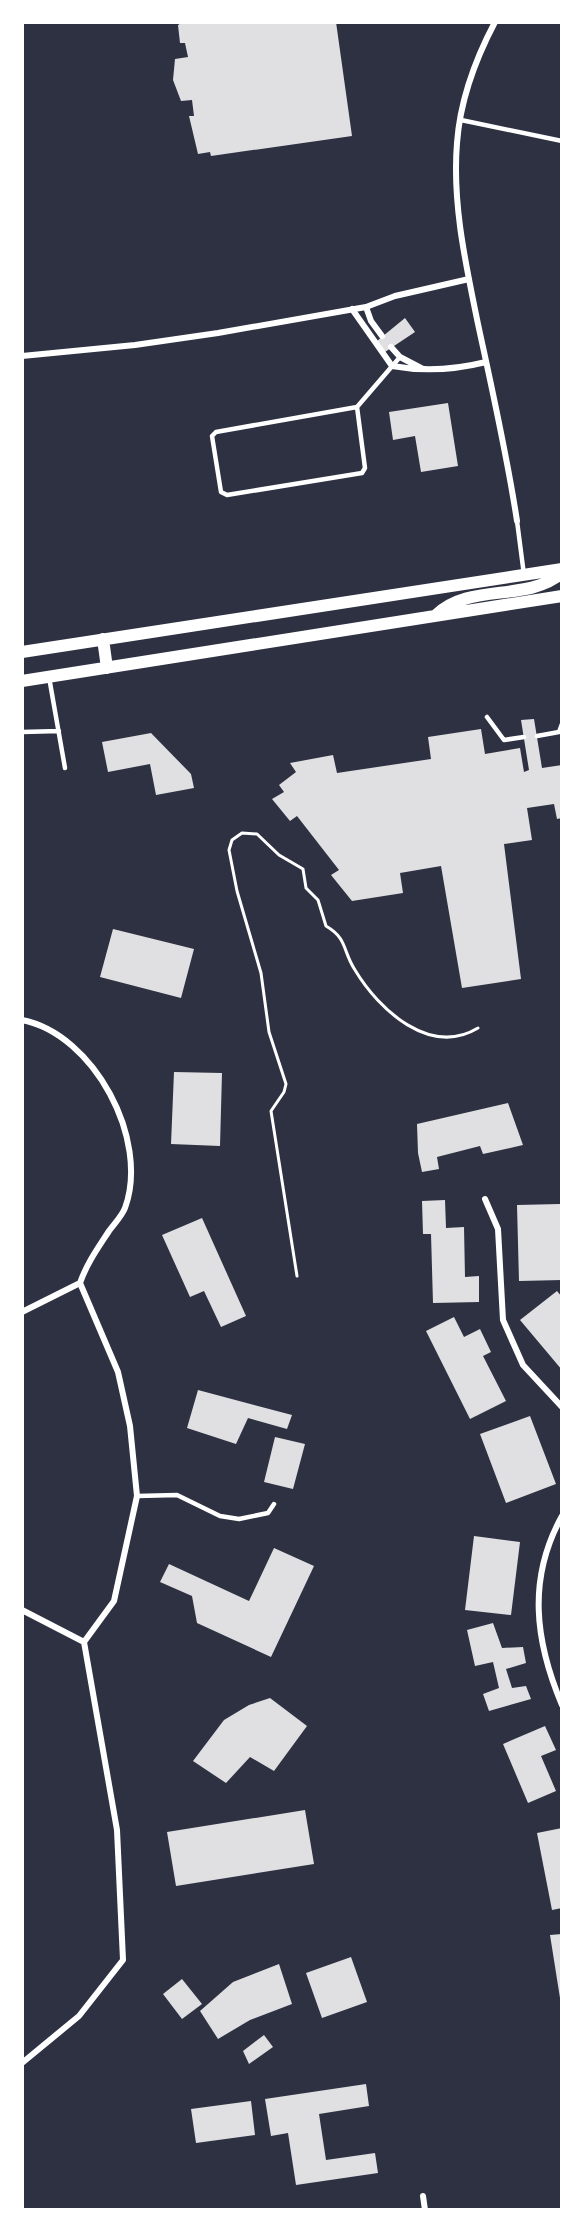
<svg xmlns="http://www.w3.org/2000/svg" width="584" height="2232" font-family="'Space Grotesk',sans-serif">
<rect width="100%" height="100%" fill="#2d3142"/>
<path fill="#e0e0e3" d="M183,22H336L352,136L211,156L210,152L198,154L189,116H194L192,100L181,101L173,80L175,59L188,57L185,43H180L178,25Z
M405,318L415,332L385,352L377,341Z
M448,403L458,466L421,472L415,436L393,440L389,412Z
M534,719L542,768L562,765V818L557,819L554,804L527,808L532,840L504,844L521,979L462,988L441,866L400,873L403,893L352,901L331,875L339,870L297,816L290,821L272,799L284,792L279,785L296,772L290,763L333,755L337,773L431,759L428,737L481,729L485,754L520,748L524,772L529,770L521,720Z
M151,733L191,774L194,788L156,795L150,764L108,772L102,742Z
M113,929L194,949L181,998L100,977Z
M174,1072L222,1073L220,1146L171,1144Z
M508,1103L523,1145L483,1154L480,1146L437,1157L439,1169L422,1172L418,1153L417,1124Z
M445,1200L446,1228L464,1227L465,1277L479,1276V1302L433,1303L431,1234H423L422,1201Z
M560,1204L562,1280L519,1281L517,1205Z
M202,1218L246,1316L221,1327L204,1291L190,1297L162,1235Z
M557,1291L562,1297V1370L520,1320Z
M454,1317L464,1337L480,1329L491,1352L483,1356L506,1401L470,1419L426,1331Z
M198,1390L292,1415L287,1429L248,1418L236,1444L187,1428Z
M530,1416L556,1484L506,1503L480,1434Z
M275,1437L305,1444L293,1489L264,1482Z
M474,1536L520,1542L511,1615L465,1610Z
M274,1548L314,1566L271,1657L197,1623L192,1596L160,1582L169,1564L249,1601Z
M493,1623L502,1648L523,1647L526,1663L506,1669L512,1688L526,1686L531,1699L489,1711L483,1694L499,1688L493,1662L475,1666L467,1630Z
M270,1698L307,1726L274,1771L250,1757L226,1783L193,1761L224,1720L249,1705Z
M545,1726L556,1750L541,1756L556,1791L528,1803L503,1744Z
M305,1810L314,1864L176,1886L167,1832Z
M562,1828V1908L552,1910L537,1833Z
M562,1934V1998H560L550,1935Z
M351,1957L367,2002L322,2018L306,1973Z
M279,1964L292,2004L250,2020L218,2039L200,2011L233,1982Z
M182,1979L202,2004L182,2019L163,1994Z
M264,2035L273,2047L249,2064L243,2051Z
M366,2084L369,2106L319,2114L326,2160L375,2153L378,2173L296,2185L288,2133L271,2136L265,2099Z
M251,2101L255,2135L196,2143L191,2109Z"/>
<g fill="none" stroke-linecap="round" stroke-linejoin="round">
<path stroke="#fff" stroke-width="3" d="M297,1276L271,1111L284,1092L286,1084L269,1032L261,973L237,891L229,850L232,840L242,833L257,834L279,855L303,869L306,888L318,900L326,926C348,939 342,950 355,970C379,1010 430,1057 478,1028"/>
<path stroke="#fff" stroke-width="4.5" d="M461,120L562,141
M357,407L216,432L212,436L221,492L227,495L362,473L365,468L357,407L400,357
M517,521L524,575
M49,677L65,768
M487,717L504,740L524,737
M22,732L59,731
M537,736L559,732L562,724
M137,1496L177,1495L220,1516L239,1519L268,1513L274,1504"/>
<path stroke="#fff" stroke-width="6" d="M495,22C475,60 460,101 457,143C452,204 466,265 478,324C492,389 507,455 517,521
M366,307L371,321L382,336
M352,309L392,366C425,372 454,370 486,362
M391,347L400,357L423,369
M22,356L135,345L218,333L366,307L395,296L469,279
M22,1020C94,1034 150,1140 125,1208C122,1216 114,1224 109,1231C98,1248 87,1263 80,1283L118,1372L130,1426L137,1496L114,1601L84,1642L117,1830L123,1960L79,2016L22,2063
M485,1199L498,1229L503,1320L523,1365L562,1407
M22,1312L80,1283
M562,1516C527,1579 535,1641 562,1705
M22,1610L84,1642
M423,2196L425,2210"/>
<path stroke="#fff" stroke-width="12" d="M436,615C470,582 526,603 562,573
M103,639L107,668
M22,652L562,569
M22,681L562,596"/>
</g>
<rect width="584" height="2232" fill="none" stroke="#ffffff" stroke-width="48"/>
</svg>
